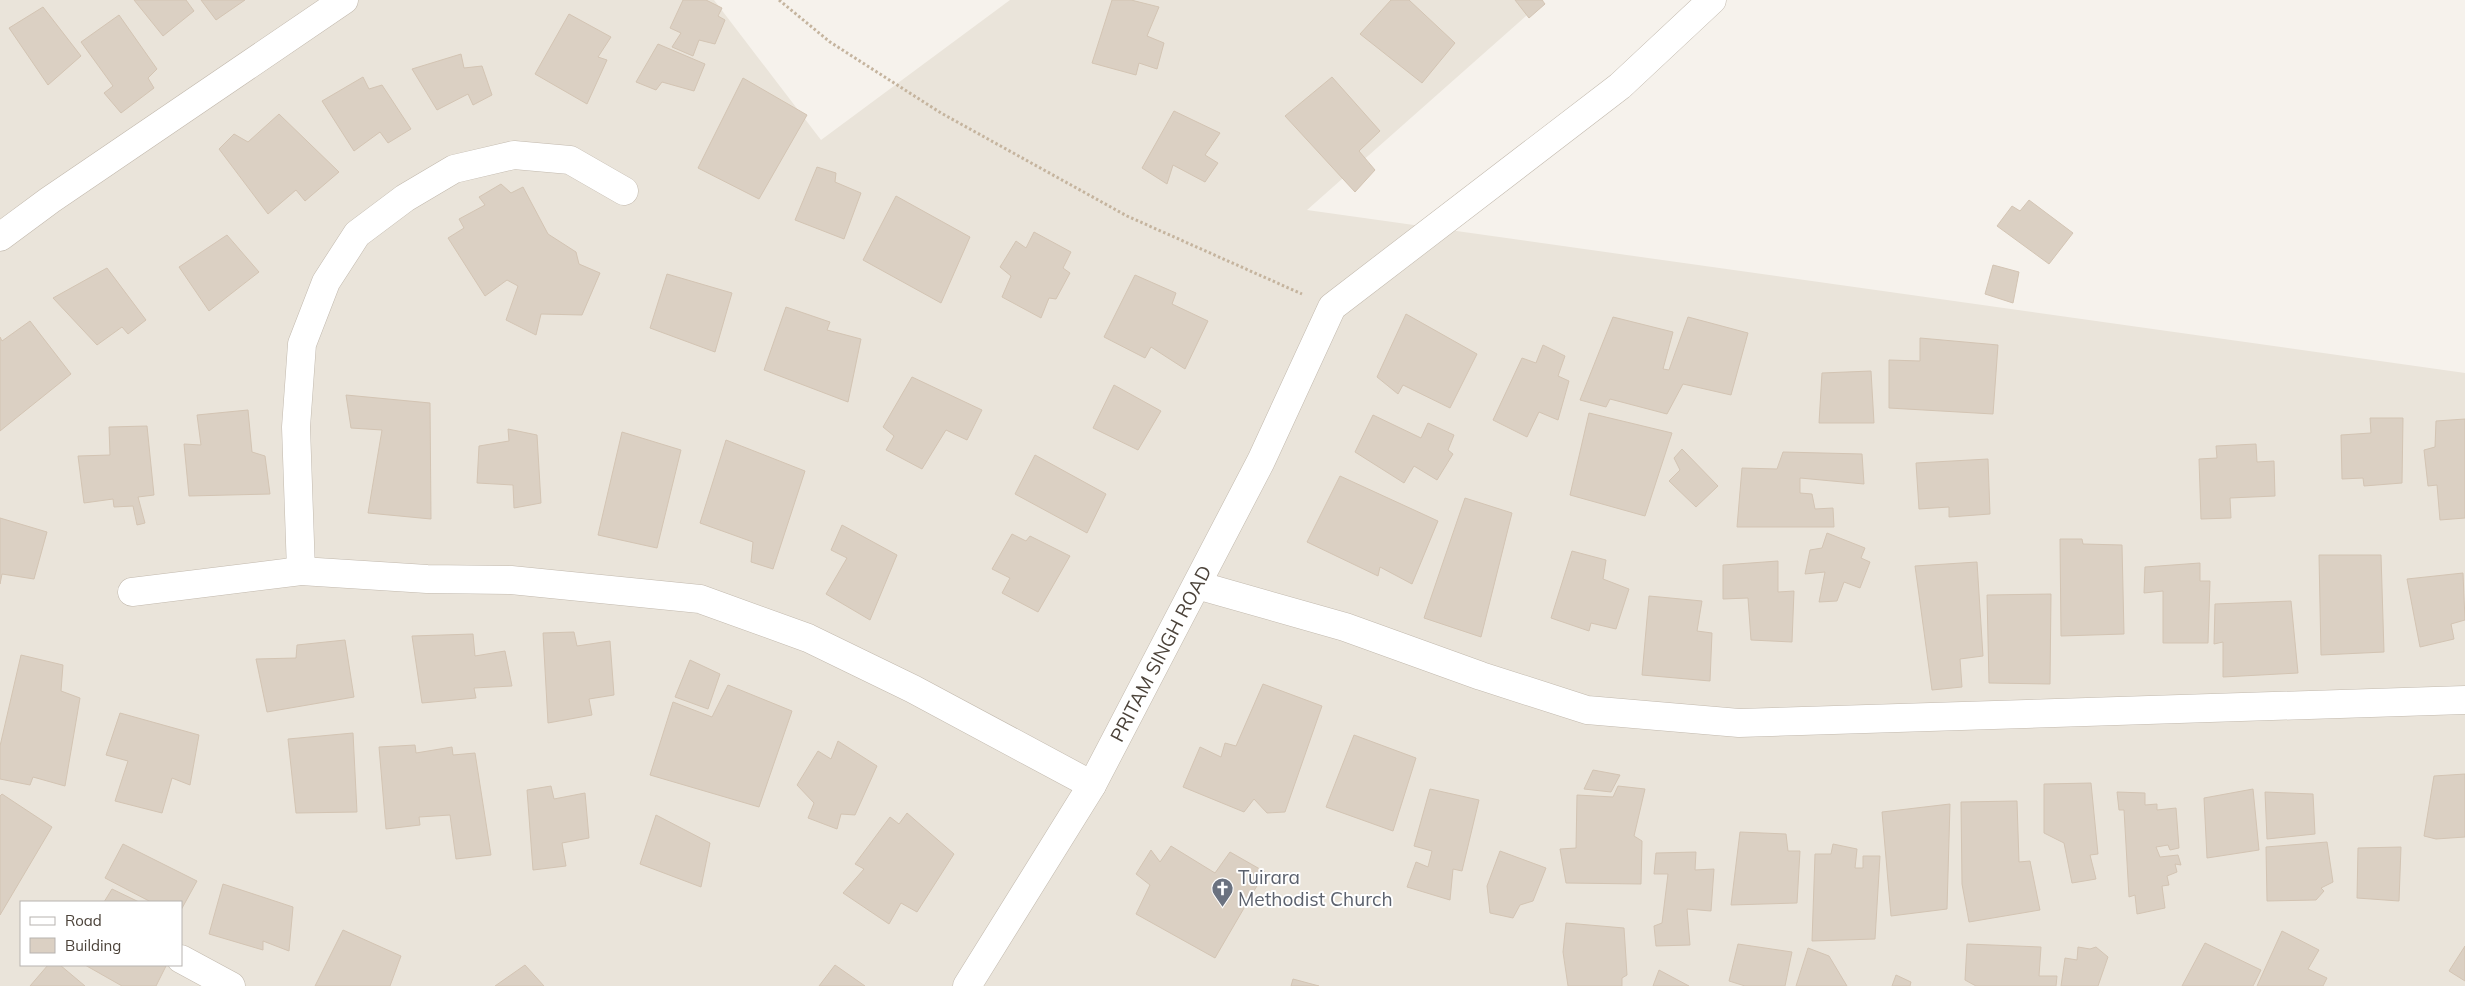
<svg xmlns="http://www.w3.org/2000/svg" width="2465" height="986" font-family="Mulish,sans-serif">
<rect width="100%" height="100%" fill="#f6f2ec"/>
<path fill="#eae4da" fill-rule="evenodd" d="M0,0H714L821,140L1010,0H1544L1307,210L2465,373V986H0ZM21,902H181V965H21Z"/>
<path fill="#dbd0c3" stroke="#d3c4b3" d="M134,0H186L194,11L163,36Z
M201,0H245L216,20Z
M683,0H706L722,8L718,16L725,20L715,44L699,40L693,56L672,47L681,33L670,28Z
M1112,0H1131L1159,7L1147,36L1164,43L1157,69L1139,63L1136,75L1092,63Z
M1391,0H1409L1455,43L1422,83L1360,34Z
M1515,0H1542L1545,4L1529,18Z
M43,7L81,56L48,85L9,28Z
M569,14L611,37L598,57L607,60L587,104L535,74Z
M119,15L157,69L148,78L154,88L121,113L104,93L113,86L81,42Z
M658,44L705,64L694,91L662,82L656,90L636,82Z
M461,54L464,68L482,66L492,95L473,105L468,94L437,110L412,69Z
M363,77L369,89L382,85L411,129L388,143L380,132L354,151L322,101Z
M1332,77L1380,131L1359,151L1375,170L1355,192L1285,116Z
M743,78L807,115L759,199L698,168Z
M1174,111L1220,133L1205,155L1218,163L1205,182L1173,165L1167,184L1142,168Z
M279,114L339,172L305,201L296,190L268,214L219,149L234,134L248,142Z
M817,167L836,173L835,182L861,193L844,239L795,220Z
M501,184L511,193L523,187L548,234L576,252L579,264L600,273L582,315L541,314L536,335L506,320L518,286L507,280L485,296L448,238L464,228L459,219L485,205L479,197Z
M896,196L970,237L941,303L863,260Z
M2029,200L2073,233L2049,264L1997,226L2012,206L2020,211Z
M1034,232L1071,252L1063,268L1070,273L1056,299L1049,298L1041,318L1002,297L1011,276L1000,267L1016,241L1026,248Z
M227,235L259,272L209,311L179,267Z
M1993,265L2019,272L2013,303L1985,294Z
M107,268L146,320L128,334L122,327L97,345L53,298Z
M667,274L732,293L715,352L650,328Z
M1135,275L1176,293L1172,304L1208,321L1185,369L1151,347L1145,358L1104,337Z
M786,307L830,322L827,330L861,339L848,402L764,370Z
M1406,314L1477,354L1450,408L1403,385L1398,394L1377,377Z
M1613,317L1673,332L1663,369L1669,370L1688,317L1748,333L1731,395L1683,384L1667,414L1610,399L1606,407L1580,400Z
M30,321L71,374L0,431V337L2,341Z
M1920,338L1998,345L1993,414L1889,408V360L1920,361Z
M1543,345L1565,356L1558,376L1569,381L1558,420L1539,412L1527,437L1493,420L1522,358L1536,363Z
M1871,371L1874,423H1819L1822,373Z
M912,377L982,410L967,440L946,430L922,469L886,450L894,436L883,427Z
M1114,385L1161,411L1138,450L1093,428Z
M346,395L430,403L431,519L368,513L382,430L351,428Z
M248,410L252,452L265,456L270,494L189,496L184,444L201,445L197,415Z
M1589,413L1672,433L1645,516L1570,495Z
M1373,415L1421,438L1428,423L1454,435L1448,450L1453,454L1437,480L1414,466L1404,483L1355,452Z
M2370,418H2403L2402,483L2364,486L2363,478L2342,479L2341,435L2371,433Z
M2465,419V518L2440,520L2437,485L2428,486L2424,450L2435,447L2436,421Z
M147,426L154,495L138,497L145,523L137,525L133,506L114,507L113,499L84,503L78,456L110,455L109,427Z
M508,429L537,435L541,503L514,508L513,485L477,483L479,446L509,441Z
M622,432L681,450L657,548L598,535Z
M726,440L805,471L773,569L751,562L753,542L700,523Z
M2256,444L2257,462L2274,461L2275,496L2230,498L2231,518L2201,519L2199,459L2217,458L2216,446Z
M1682,449L1718,486L1696,507L1669,481L1680,470L1674,458Z
M1783,452L1862,454L1864,484L1800,478V493L1812,494L1815,509L1833,508L1834,527H1737L1742,468L1777,469Z
M1035,455L1106,494L1087,533L1015,494Z
M1988,459L1990,514L1949,517V507L1919,509L1916,463Z
M1340,476L1438,521L1412,584L1380,567L1378,576L1307,542Z
M1465,498L1512,513L1481,637L1424,618Z
M0,518L47,532L34,579L2,574L0,584Z
M842,525L897,555L870,620L826,594L847,558L831,550Z
M1827,533L1865,548L1861,558L1870,562L1860,588L1844,582L1837,601L1819,602L1825,572L1805,574L1810,550L1822,548Z
M1012,534L1026,541L1030,536L1070,556L1038,612L1002,593L1010,578L992,569Z
M2060,539H2082L2083,544L2122,545L2124,634L2061,636Z
M1572,551L1606,560L1603,579L1629,589L1616,629L1591,623L1589,631L1551,618Z
M2319,555H2381L2384,652L2321,655Z
M1778,561V592L1794,591L1792,642L1751,640L1748,598L1723,599V565Z
M1977,562L1983,656L1960,659L1962,687L1932,690L1915,566Z
M2200,563V581H2210L2208,643H2163V591L2144,593L2145,567Z
M2463,573L2465,620L2451,624L2454,639L2420,647L2407,579Z
M2051,594L2050,684L1989,683L1987,595Z
M1649,596L1702,601L1697,631L1712,633L1710,681L1642,675Z
M2291,601L2298,673L2223,677V642L2214,644L2215,604Z
M574,632L577,646L610,641L614,695L589,699L592,715L548,723L543,633Z
M473,634L475,656L505,651L512,686L474,688L476,698L422,703L412,636Z
M345,640L354,697L267,712L256,659L296,658L297,645Z
M21,655L63,665L61,691L80,698L65,786L33,777L30,785L0,779V746Z
M690,660L720,674L708,709L675,697Z
M1263,684L1322,706L1285,812L1267,813L1254,799L1244,812L1183,787L1200,747L1221,757L1225,743L1236,746Z
M728,685L792,711L759,807L650,775L673,702L712,717Z
M120,713L199,735L190,785L172,778L162,813L115,801L128,761L106,755Z
M353,733L357,812L296,813L288,739Z
M1354,735L1416,758L1393,831L1326,807Z
M838,741L877,766L855,815L841,814L837,829L808,818L814,803L797,785L818,751L831,759Z
M415,745L416,753L452,747L453,755L475,753L491,855L456,859L450,815L419,817L420,825L386,829L379,747Z
M1593,770L1620,775L1611,792L1584,789Z
M2465,774V837L2436,839L2424,836L2434,776Z
M2091,783L2098,854L2090,855L2096,879L2072,883L2064,843L2044,833V784Z
M551,786L554,799L585,793L589,838L562,843L566,866L533,870L527,790Z
M1618,786L1645,789L1634,836L1642,841L1641,884L1566,883L1560,849L1576,848L1577,795L1613,797Z
M1430,789L1479,800L1462,871L1453,869L1450,900L1407,887L1416,862L1428,867L1432,851L1414,846Z
M2253,789L2259,850L2207,858L2204,798Z
M2117,792L2145,793V805L2157,804V810L2176,808L2179,848L2170,850L2168,845L2156,847L2160,857L2178,855L2181,865L2175,864L2177,872L2167,876L2169,885L2162,886L2165,908L2137,914L2135,895L2129,897L2124,810H2119Z
M2265,792L2313,794L2315,834L2267,839Z
M2,794L52,827L0,915V796Z
M2017,801L2019,862L2030,861L2040,910L1969,922L1962,884L1961,802Z
M1950,804L1947,909L1891,916L1882,812Z
M907,813L954,854L917,912L901,903L889,924L843,893L864,869L855,864L890,817L899,824Z
M656,815L710,843L701,887L640,864Z
M1740,832L1786,834L1788,851H1800L1797,903L1731,905Z
M2327,842L2333,882L2321,888L2324,891L2316,900L2267,901L2266,847Z
M123,844L197,881L181,910V902H151L105,878Z
M1833,844L1857,849L1855,868H1863V856H1880L1875,939L1812,941L1815,854H1831Z
M1171,846L1215,873L1230,852L1265,872L1215,958L1136,914L1150,885L1136,874L1151,850L1160,862Z
M2401,847L2399,901L2357,898L2358,848Z
M1500,851L1546,868L1533,901L1520,905L1513,918L1490,913L1487,886Z
M1696,852L1695,870L1714,869L1711,911L1687,909L1690,945L1656,946L1654,926L1662,923L1668,874H1654L1656,853Z
M223,884L293,907L289,951L263,941V950L209,934Z
M112,889L139,902H104Z
M1566,923L1624,928L1627,975L1622,978V986H1568L1563,952Z
M343,930L401,956L390,986H315Z
M2282,931L2319,950L2308,969L2327,978L2323,986H2257Z
M2205,943L2261,970L2253,986H2182Z
M1738,944L1792,952L1785,986H1745L1729,981Z
M1967,944L2041,947L2039,976H2057L2056,986H1976L1965,980Z
M2465,946V981L2449,971Z
M2078,947L2090,949L2096,947L2108,957L2098,986H2061L2065,958L2077,960Z
M1808,948L1829,956L1847,986H1796Z
M48,965H60L85,986H30Z
M85,965H164L166,966L156,986H122Z
M525,965L544,986H495Z
M835,965L865,986H819Z
M1659,970L1689,986H1653Z
M1896,975L1911,982L1910,986H1892Z
M1293,979L1319,986H1291Z"/>
<g fill="none" stroke-linecap="round" stroke-linejoin="round">
<defs>
<g id="minor">
<path d="M0,237L50,200L344,0"/>
<path d="M301,571L296,427L302,344L326,282L357,234L405,198L454,169L514,155L570,160L624,191"/>
<path d="M1197,585L1345,627L1481,676L1587,710L1739,723L2465,700"/>
<path d="M132,592L301,571L427,579L511,580L700,599L808,638L913,689L1092,785"/>
<path d="M181,959L231,986"/>
<path id="s1" d="M967,986L1092,785L1261,461L1332,307L1620,86L1712,0"/>
</g>
</defs>
<use href="#minor" stroke="#c2b9ad" stroke-width="29"/>
<path stroke="#c5b49e" stroke-width="3" stroke-dasharray="2.5 2.5" stroke-linecap="butt" d="M779,0L830,42L941,113L1127,216L1302,294"/>
<use href="#minor" stroke="#fff" stroke-width="28"/>
</g>
<defs>
<symbol id="church-pin" viewBox="-11 -11 22 30"><path d="M0 17L-7.5 6A9.5 9.5 0 1 1 7.5 6Z" fill="#6b7280" stroke="#fff"/><path d="M-1.2-6h2.4v3.5h3.3v2.4h-3.3V6h-2.4V-.1h-3.3v-2.4h3.3Z" fill="#fff"/></symbol>
</defs>
<g fill-rule="evenodd">
<use href="#church-pin" x="1210" y="876" width="25" height="34"/>
</g>
<g text-anchor="middle" stroke-width="4" stroke-linejoin="round" paint-order="stroke">
<g font-size="19" fill="#4b4239" stroke="#fff">
<text dy="7" stroke="none"><textPath href="#s1" startOffset="385">PRITAM SINGH ROAD</textPath></text>
</g>
<g font-size="19" fill="#5b616d" stroke="#fff" text-anchor="start">
<text x="1238" y="884">Tuirara<tspan x="1238" dy="22">Methodist Church</tspan></text>
</g>
</g>
<rect x="20" y="901" width="162" height="65" fill="#ffffff" stroke="#b7b3b0"/>
<rect x="30" y="917" width="25" height="8" fill="#ffffff" stroke="#b7b3b0"/>
<text x="65" y="926" font-size="15" fill="#4b4239">Road</text>
<rect x="30" y="938" width="25" height="15" fill="#dbd0c3" stroke="#b7b3b0"/>
<text x="65" y="951" font-size="15" fill="#4b4239">Building</text>
</svg>
